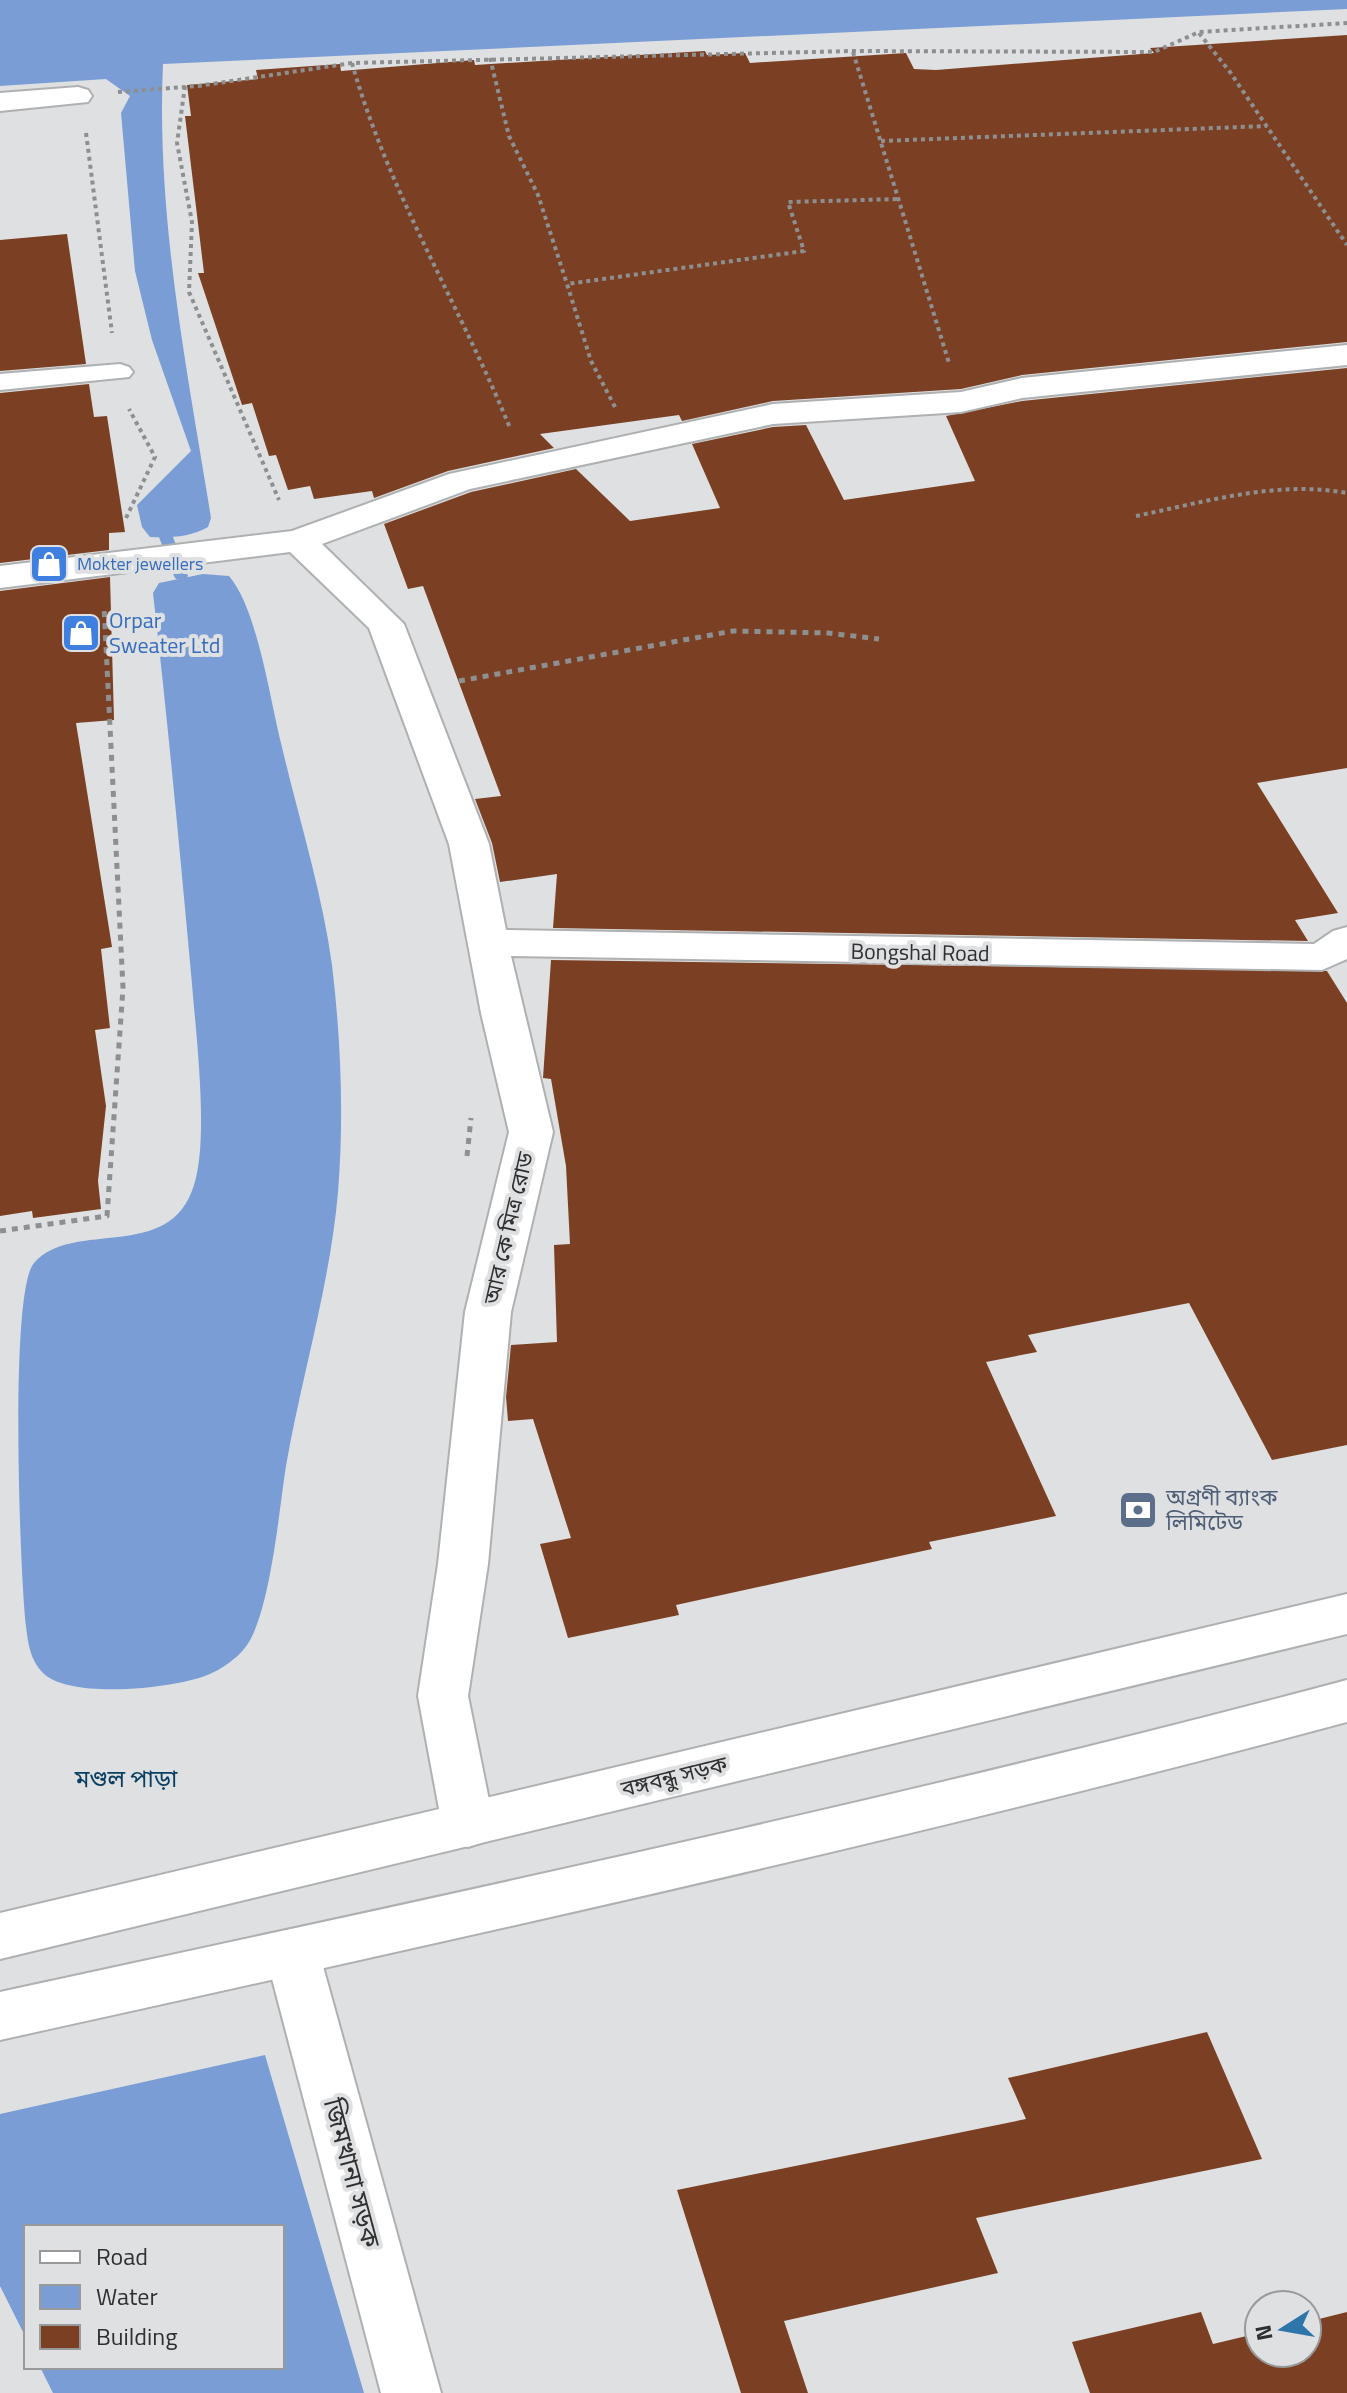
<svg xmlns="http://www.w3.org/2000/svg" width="1347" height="2393" font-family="'Titillium Web','Noto Sans Bengali',sans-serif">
<rect width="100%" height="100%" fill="#dee0e2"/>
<path fill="#7a9dd5" d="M0,0H1347V9L163,64C156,217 187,369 211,518L208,527C191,537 170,538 150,537L142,527L137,505L191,451L152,340L135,271L121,113L130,96L106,79L0,86Z
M203,574L229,576C257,608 270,699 281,743C298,816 322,891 332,965C341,1040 344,1117 338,1192C330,1285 302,1374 286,1466C279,1509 270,1619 244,1649C238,1657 223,1668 214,1672C182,1689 69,1700 43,1673C30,1660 28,1643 26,1626C20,1576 9,1291 34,1263C74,1218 170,1264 194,1185C209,1139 196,1034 192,984C180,853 168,723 153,593L159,583Z
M265,2055L364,2393H53L40,2367H282V2227H26V2338L0,2286V2114Z"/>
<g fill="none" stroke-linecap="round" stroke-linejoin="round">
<path fill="#7a9dd5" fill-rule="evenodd" d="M166,533L173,537L188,576L186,579H176L174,576L159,537Z"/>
</g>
<path fill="#7b4023" d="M1347,35V342L1022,375L961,389L773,401L682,421L679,415L540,434L554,448L448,471L374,498L372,491L314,499L310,486L288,490L276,455L269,456L252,403L242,405L198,273H204L185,116H191L187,85L258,79L256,70L340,64L341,71L474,60L475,65L705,51L707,55L745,53L750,63L906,53L914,69L936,70L1154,53L1150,48Z
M67,234L86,364L0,371V240Z
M1347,368V768L1257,783L1338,913L1295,920L1308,941L553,928L557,874L500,882L492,843L475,799L501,796L423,586L408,589L384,524L471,492L576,469L630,521L720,508L692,444L773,427L806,425L844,500L975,481L946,416L1022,401Z
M89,384L94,417L107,416L125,532L109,533V550L0,563V393Z
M110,577L114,720L76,723L112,947L101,949L110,1028L95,1030L106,1106L98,1181L101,1209L33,1218L32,1211L0,1216V591Z
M551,960L1327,971L1347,1003V1445L1272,1460L1189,1303L1028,1335L1037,1352L986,1362L1056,1516L929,1542L932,1549L676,1605L679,1615L568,1638L540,1544L571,1538L533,1419L508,1421L506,1397L511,1345L557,1342L554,1245L570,1244L566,1166L551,1079L543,1078Z
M1207,2032L1262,2159L976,2218L998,2273L784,2321L808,2393H741L677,2190L1026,2119L1008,2078Z
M1201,2312L1213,2344L1259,2333V2353H1307V2322L1347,2312V2393H1090L1072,2342Z"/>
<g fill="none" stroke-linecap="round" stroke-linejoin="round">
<defs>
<path id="service" d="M120,364L129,367L133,372L129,377L0,390V374Z"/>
<path id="pedestrian" d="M78,87L88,90L92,96L88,102L0,111V93Z"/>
<path id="minor" d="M1347,345V365L1022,398L961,412L773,424L470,489L322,544L404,624L489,844L506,930L1314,944L1333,931L1347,927V959L1322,970L511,956L553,1132L511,1312L488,1564L468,1696L494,1825L487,1841L468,1847L449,1841L442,1825L418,1696L438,1564L465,1312L509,1132L481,1013L449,844L369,628L290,552L0,588V566L292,531L449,474L773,404L961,392L1022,378Z
M292,1929L311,1935L319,1952L441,2393H381L265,1952L273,1935Z"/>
<path id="secondary" d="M1347,1594V1634L0,1959V1913Z
M1347,1680V1722C901,1842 451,1940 0,2040V1992C451,1894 901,1799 1347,1680Z"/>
</defs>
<use href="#service" stroke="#aeb0b2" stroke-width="4"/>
<use href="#pedestrian" stroke="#aeb0b2" stroke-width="4"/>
<use href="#minor" stroke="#aeb0b2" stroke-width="4"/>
<use href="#secondary" stroke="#aeb0b2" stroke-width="4"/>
<path stroke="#8e8f91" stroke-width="4" stroke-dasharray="4 4" stroke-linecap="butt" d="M1199,33L1230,72L1347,245
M853,52L949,363
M490,58L509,136L538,195L567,284
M352,63C388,191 460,306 510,428
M185,86L177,143L192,222L189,292L279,500
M118,92L198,86L352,63L853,51L1154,52L1199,32L1347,23
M86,133L112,333
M881,141L1267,126
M615,407L591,361L567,284L804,251L788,202L899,199
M1136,516C1205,502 1277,480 1347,493
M126,518L155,457L129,409"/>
<path stroke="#8e8f91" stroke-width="5" stroke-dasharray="6 6" stroke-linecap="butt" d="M459,681L733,631L828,633L879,639
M467,1156L471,1118
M0,1231L107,1216L123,988L104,606"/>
<use href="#service" fill="#fff" fill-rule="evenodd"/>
<use href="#pedestrian" fill="#fff" fill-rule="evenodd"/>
<use href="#minor" fill="#fff" fill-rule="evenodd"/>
<use href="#secondary" fill="#fff" fill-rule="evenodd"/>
</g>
<defs>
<symbol id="shop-square" viewBox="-11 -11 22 22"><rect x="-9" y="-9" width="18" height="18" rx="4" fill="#3f7fe0" stroke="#dee0e2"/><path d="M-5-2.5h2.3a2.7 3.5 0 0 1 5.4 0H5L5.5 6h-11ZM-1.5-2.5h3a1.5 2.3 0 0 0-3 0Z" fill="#fff"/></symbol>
<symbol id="bank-square" viewBox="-11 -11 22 22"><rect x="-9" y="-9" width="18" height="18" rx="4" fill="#5c6f8a" stroke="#dee0e2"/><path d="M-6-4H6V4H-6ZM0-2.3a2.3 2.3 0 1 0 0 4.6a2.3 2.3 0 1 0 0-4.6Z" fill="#fff"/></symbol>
</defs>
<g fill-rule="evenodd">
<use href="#shop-square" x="27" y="542" width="44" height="44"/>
<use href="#shop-square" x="59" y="611" width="44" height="44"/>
<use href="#bank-square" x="1116" y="1488" width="44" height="44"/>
</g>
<g text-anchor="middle" stroke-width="8" stroke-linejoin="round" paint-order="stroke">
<g font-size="18" fill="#366cbe" stroke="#dee0e2" text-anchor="start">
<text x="77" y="570">Mokter jewellers</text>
</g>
<g font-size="22" fill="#366cbe" stroke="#dee0e2" text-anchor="start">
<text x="109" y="628">Orpar<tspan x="109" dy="25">Sweater Ltd</tspan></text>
</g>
<g font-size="22" fill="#2f2f30" stroke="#dee0e2">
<text transform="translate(920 952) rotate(1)" y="8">Bongshal Road</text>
<text transform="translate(508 1228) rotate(-77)" y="8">আর কে মিত্র রোড</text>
<text transform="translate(674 1776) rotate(-14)" y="8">বঙ্গবন্ধু সড়ক</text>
</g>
<g font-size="22" fill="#4e5e75" stroke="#dee0e2" text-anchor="start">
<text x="1166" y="1505">অগ্রণী ব্যাংক<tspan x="1166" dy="25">লিমিটেড</tspan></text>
</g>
<g font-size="24" fill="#0b3f62" stroke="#dee0e2">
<text x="126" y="1787">মণ্ডল পাড়া</text>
</g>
<g font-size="26" fill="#2f2f30" stroke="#dee0e2">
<text transform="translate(352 2173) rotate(75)" y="9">জিমখানা সড়ক</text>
</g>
</g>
<rect x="24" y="2225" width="260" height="144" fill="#dee0e2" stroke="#98999b" stroke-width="2"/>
<rect x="40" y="2251" width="40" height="12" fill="#ffffff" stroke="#98999b" stroke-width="2"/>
<text x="96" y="2265" font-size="24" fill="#2f2f30">Road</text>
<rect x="40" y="2285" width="40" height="24" fill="#7a9dd5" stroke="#98999b" stroke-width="2"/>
<text x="96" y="2305" font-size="24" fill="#2f2f30">Water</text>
<rect x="40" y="2325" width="40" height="24" fill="#7b4023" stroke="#98999b" stroke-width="2"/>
<text x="96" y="2345" font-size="24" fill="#2f2f30">Building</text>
<g transform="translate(1283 2329) rotate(259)"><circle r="38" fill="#dee0e2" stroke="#98999b" stroke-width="2"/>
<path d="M0-6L14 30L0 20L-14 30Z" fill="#2e75a9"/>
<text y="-12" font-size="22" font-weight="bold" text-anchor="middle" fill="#2f2f30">N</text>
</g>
</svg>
